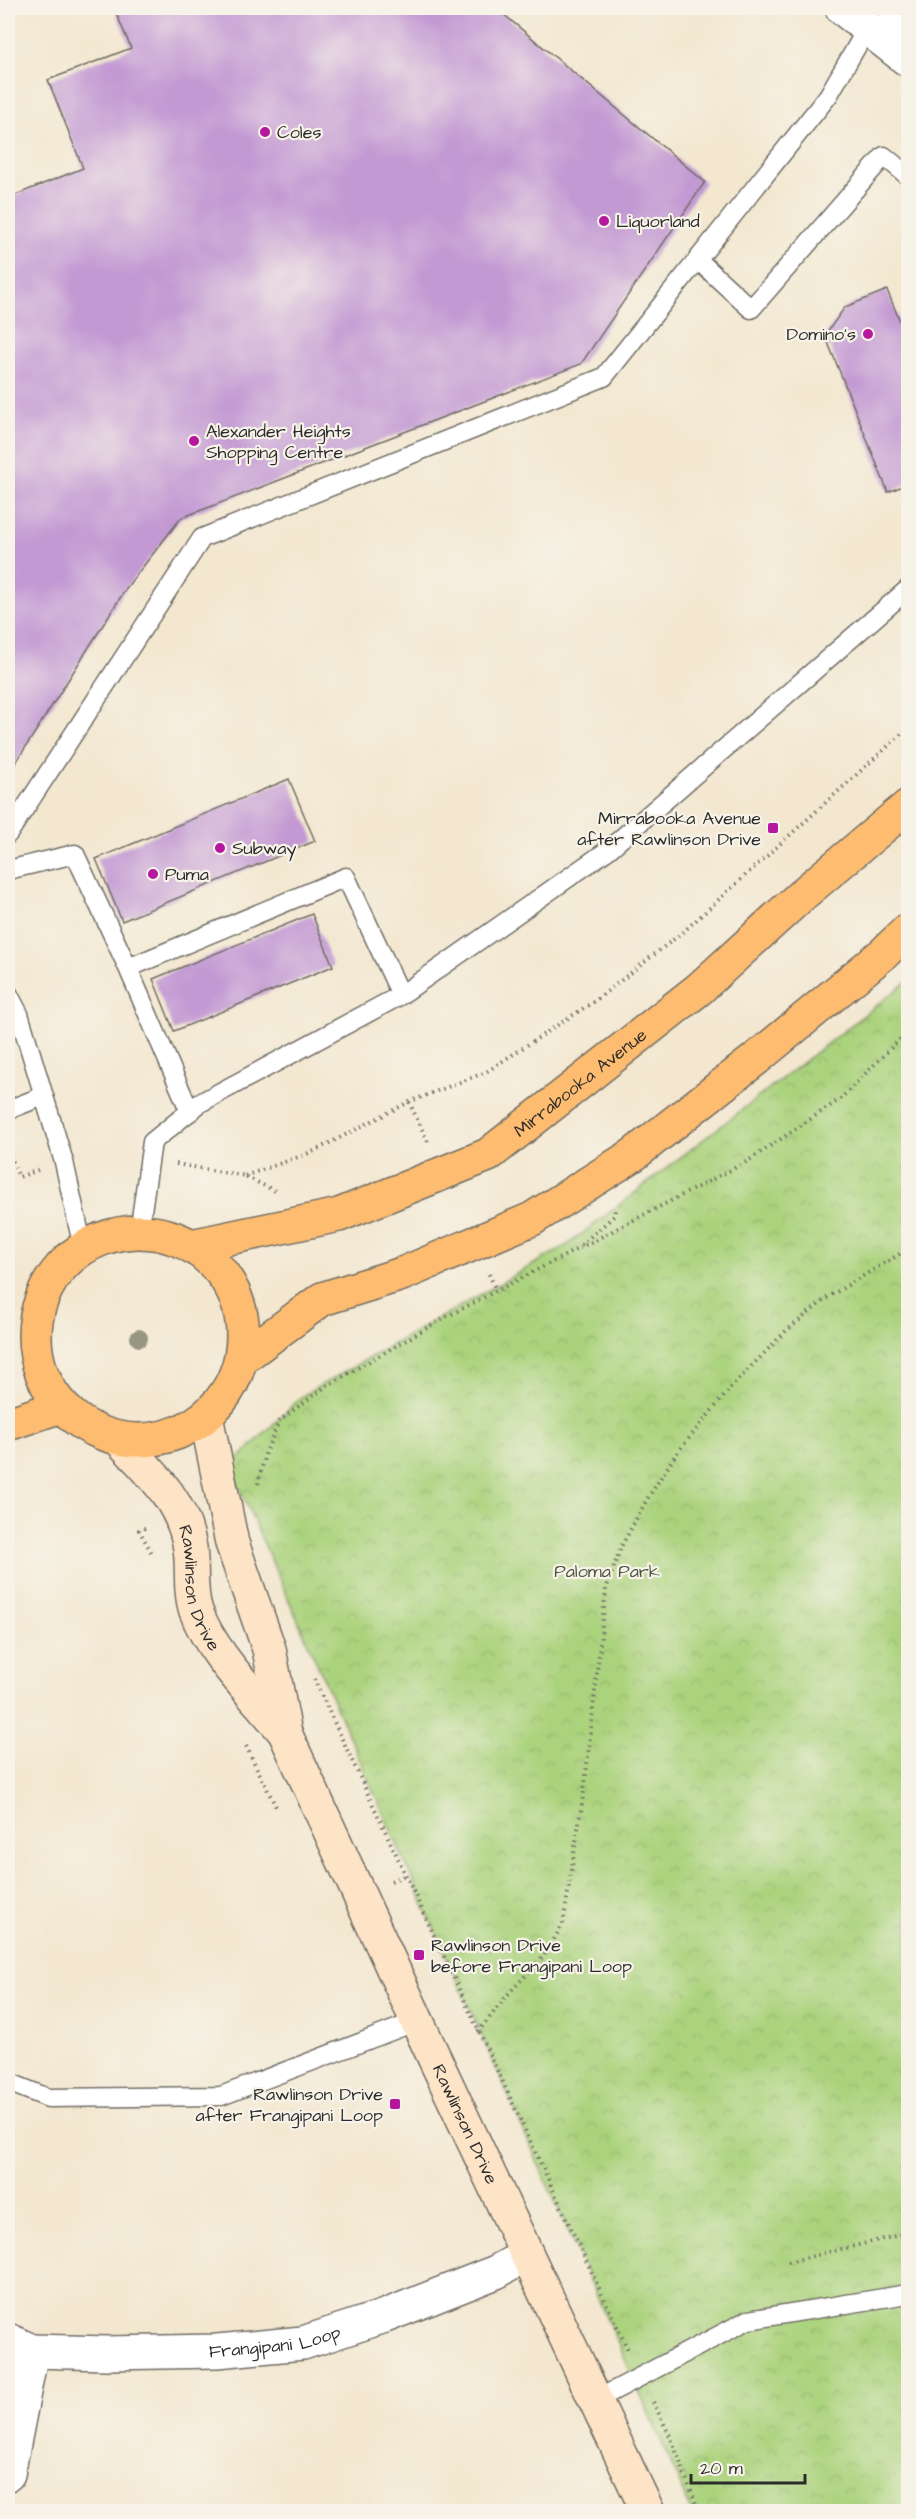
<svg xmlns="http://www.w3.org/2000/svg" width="916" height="2519" font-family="'Architects Daughter',sans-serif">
<defs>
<pattern id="park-crowns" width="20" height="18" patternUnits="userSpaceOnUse" patternTransform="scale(1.5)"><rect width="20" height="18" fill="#abd37d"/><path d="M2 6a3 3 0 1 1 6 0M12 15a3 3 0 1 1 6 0" fill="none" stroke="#93b56c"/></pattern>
</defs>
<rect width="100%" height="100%" fill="#f7f3e8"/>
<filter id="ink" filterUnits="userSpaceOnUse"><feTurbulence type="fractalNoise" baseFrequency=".0167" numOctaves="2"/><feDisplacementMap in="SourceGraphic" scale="12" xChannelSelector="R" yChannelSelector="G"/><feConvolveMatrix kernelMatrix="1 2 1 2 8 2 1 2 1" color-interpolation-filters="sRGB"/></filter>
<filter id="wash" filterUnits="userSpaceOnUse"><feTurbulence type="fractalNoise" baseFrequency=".008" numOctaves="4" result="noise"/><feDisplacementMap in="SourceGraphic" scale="24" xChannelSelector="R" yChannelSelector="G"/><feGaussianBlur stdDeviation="1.35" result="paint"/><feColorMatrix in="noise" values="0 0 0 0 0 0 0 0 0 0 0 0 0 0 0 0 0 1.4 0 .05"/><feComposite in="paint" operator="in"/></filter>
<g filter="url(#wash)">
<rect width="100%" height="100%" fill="#f3e7d0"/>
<path fill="url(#park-crowns)" stroke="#6b7f54" stroke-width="1.5" d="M908,981V2511H690L685,2495L230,1467L302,1396L566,1246Z"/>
<g id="blocks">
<path fill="#c299d3" d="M114,8H496L705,182L581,364L181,518L127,587L8,775V198L83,168L48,80L131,48Z
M887,290L908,341V484L888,492L825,335L845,307Z
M289,779L315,841L122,921L96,859Z
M312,914L333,966L174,1031L153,979Z"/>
</g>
</g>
<g filter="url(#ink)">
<use href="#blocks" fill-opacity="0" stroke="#716d65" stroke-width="1.5"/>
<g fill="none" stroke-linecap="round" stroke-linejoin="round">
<defs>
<path id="lane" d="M698,260L751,309L884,156L908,176
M8,834L202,538L604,377L828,96L868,27
M8,870L75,854L128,968
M8,993L19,1014L64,1162L83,1248
M8,1110L43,1096
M190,1112L128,968L346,877L401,995
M139,1232L152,1142L200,1103L401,995L608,850L908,589
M8,2082L48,2098L221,2096L417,2021
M596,2400L748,2320L908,2294"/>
<g id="street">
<path d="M842,8L908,60"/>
<path d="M893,8L908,19"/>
<path id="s1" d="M8,2340L32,2351L107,2353L217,2351L303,2343L385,2316L496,2272L527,2255"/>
<path d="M8,2474L32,2351"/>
</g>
<g id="secondary">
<path id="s2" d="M206,1416L232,1543L269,1649L285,1733L417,2021L648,2512"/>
<path id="s3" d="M119,1439C150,1472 183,1501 190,1548C193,1569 189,1591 196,1611C211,1653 254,1695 282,1729"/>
</g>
<g id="primary">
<circle cx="139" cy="1336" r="104"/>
<path id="s4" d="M191,1246L339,1215L488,1155L699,989L803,894L908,806"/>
<path d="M241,1359L322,1299L402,1274L532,1219L633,1155L757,1058L884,953L908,930"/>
<path d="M8,1424L61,1406"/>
</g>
</defs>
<use href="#lane" stroke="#716d65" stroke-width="21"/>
<use href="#street" stroke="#716d65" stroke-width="36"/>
<use href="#secondary" stroke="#716d65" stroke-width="36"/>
<use href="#primary" stroke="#716d65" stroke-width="36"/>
<path stroke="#716d65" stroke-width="4" stroke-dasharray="1.5 4.5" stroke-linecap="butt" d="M409,1102L428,1142
M8,1150L19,1177L38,1170
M176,1164L245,1176L275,1191
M245,1176L312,1152L409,1102L486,1072L596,1000L683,932L908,728
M581,1245L614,1216L615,1210
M489,1274L496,1290
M258,1484L265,1454L279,1421L325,1387L446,1317L748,1161L839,1100L908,1031
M145,1528L139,1530L153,1555
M314,1679L629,2352
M246,1746L276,1807
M391,1881L405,1875
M478,2032L509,1993L544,1956L563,1924L585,1784L606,1589L621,1547L646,1501L676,1454L734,1384L785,1332L828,1297L908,1249
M788,2262L908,2233
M653,2402L671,2438L699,2512"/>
<use href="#lane" stroke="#fff" stroke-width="18"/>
<use href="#street" stroke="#fff" stroke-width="33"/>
<use href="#secondary" stroke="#fee4c6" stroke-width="33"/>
<use href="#primary" stroke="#fdbc70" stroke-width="33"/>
</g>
<circle fill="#979781" cx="139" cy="1338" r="9"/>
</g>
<g fill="#b5179e" stroke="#f7f3e8" stroke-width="2">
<circle cx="265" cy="132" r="6"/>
<circle cx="604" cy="221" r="6"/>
<circle cx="868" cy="334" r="6"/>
<circle cx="194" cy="441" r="6"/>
<rect x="767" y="822" width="12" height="12" rx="3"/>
<circle cx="220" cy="848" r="6"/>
<circle cx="153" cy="874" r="6"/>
<rect x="413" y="1949" width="12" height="12" rx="3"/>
<rect x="389" y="2098" width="12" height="12" rx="3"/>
</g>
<g text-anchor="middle" stroke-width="4.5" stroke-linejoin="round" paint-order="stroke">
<g font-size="18" fill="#2b2b2b" stroke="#f7f3e8" text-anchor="start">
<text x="277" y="138">Coles</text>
<text x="616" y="227">Liquorland</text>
<text x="856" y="340" text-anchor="end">Domino's</text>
<text x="206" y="437">Alexander Heights<tspan x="206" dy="21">Shopping Centre</tspan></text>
<text x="761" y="824" text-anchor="end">Mirrabooka Avenue<tspan x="761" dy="21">after Rawlinson Drive</tspan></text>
<text x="232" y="854">Subway</text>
<text x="165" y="880">Puma</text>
<text x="431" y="1951">Rawlinson Drive<tspan x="431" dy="21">before Frangipani Loop</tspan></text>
<text x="383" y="2100" text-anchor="end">Rawlinson Drive<tspan x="383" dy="21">after Frangipani Loop</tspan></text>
</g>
<g font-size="18" fill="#2b2b2b" stroke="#f7f3e8">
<text dy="6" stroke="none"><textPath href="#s4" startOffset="429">Mirrabooka Avenue</textPath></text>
<text dy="6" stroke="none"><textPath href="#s3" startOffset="174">Rawlinson Drive</textPath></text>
<text dy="6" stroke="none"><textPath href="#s2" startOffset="758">Rawlinson Drive</textPath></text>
<text dy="6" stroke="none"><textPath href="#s1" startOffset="270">Frangipani Loop</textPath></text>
</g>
<g font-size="18" fill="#4b5540" stroke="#f7f3e8">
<text x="607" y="1577">Paloma Park</text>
</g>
</g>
<rect width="916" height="2519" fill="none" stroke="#f7f3e8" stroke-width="30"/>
<path d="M691 2474v9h114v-9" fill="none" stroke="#2b2b2b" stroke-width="3"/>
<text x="700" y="2474" font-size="18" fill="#2b2b2b" stroke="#f7f3e8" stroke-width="4.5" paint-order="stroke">20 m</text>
</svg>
